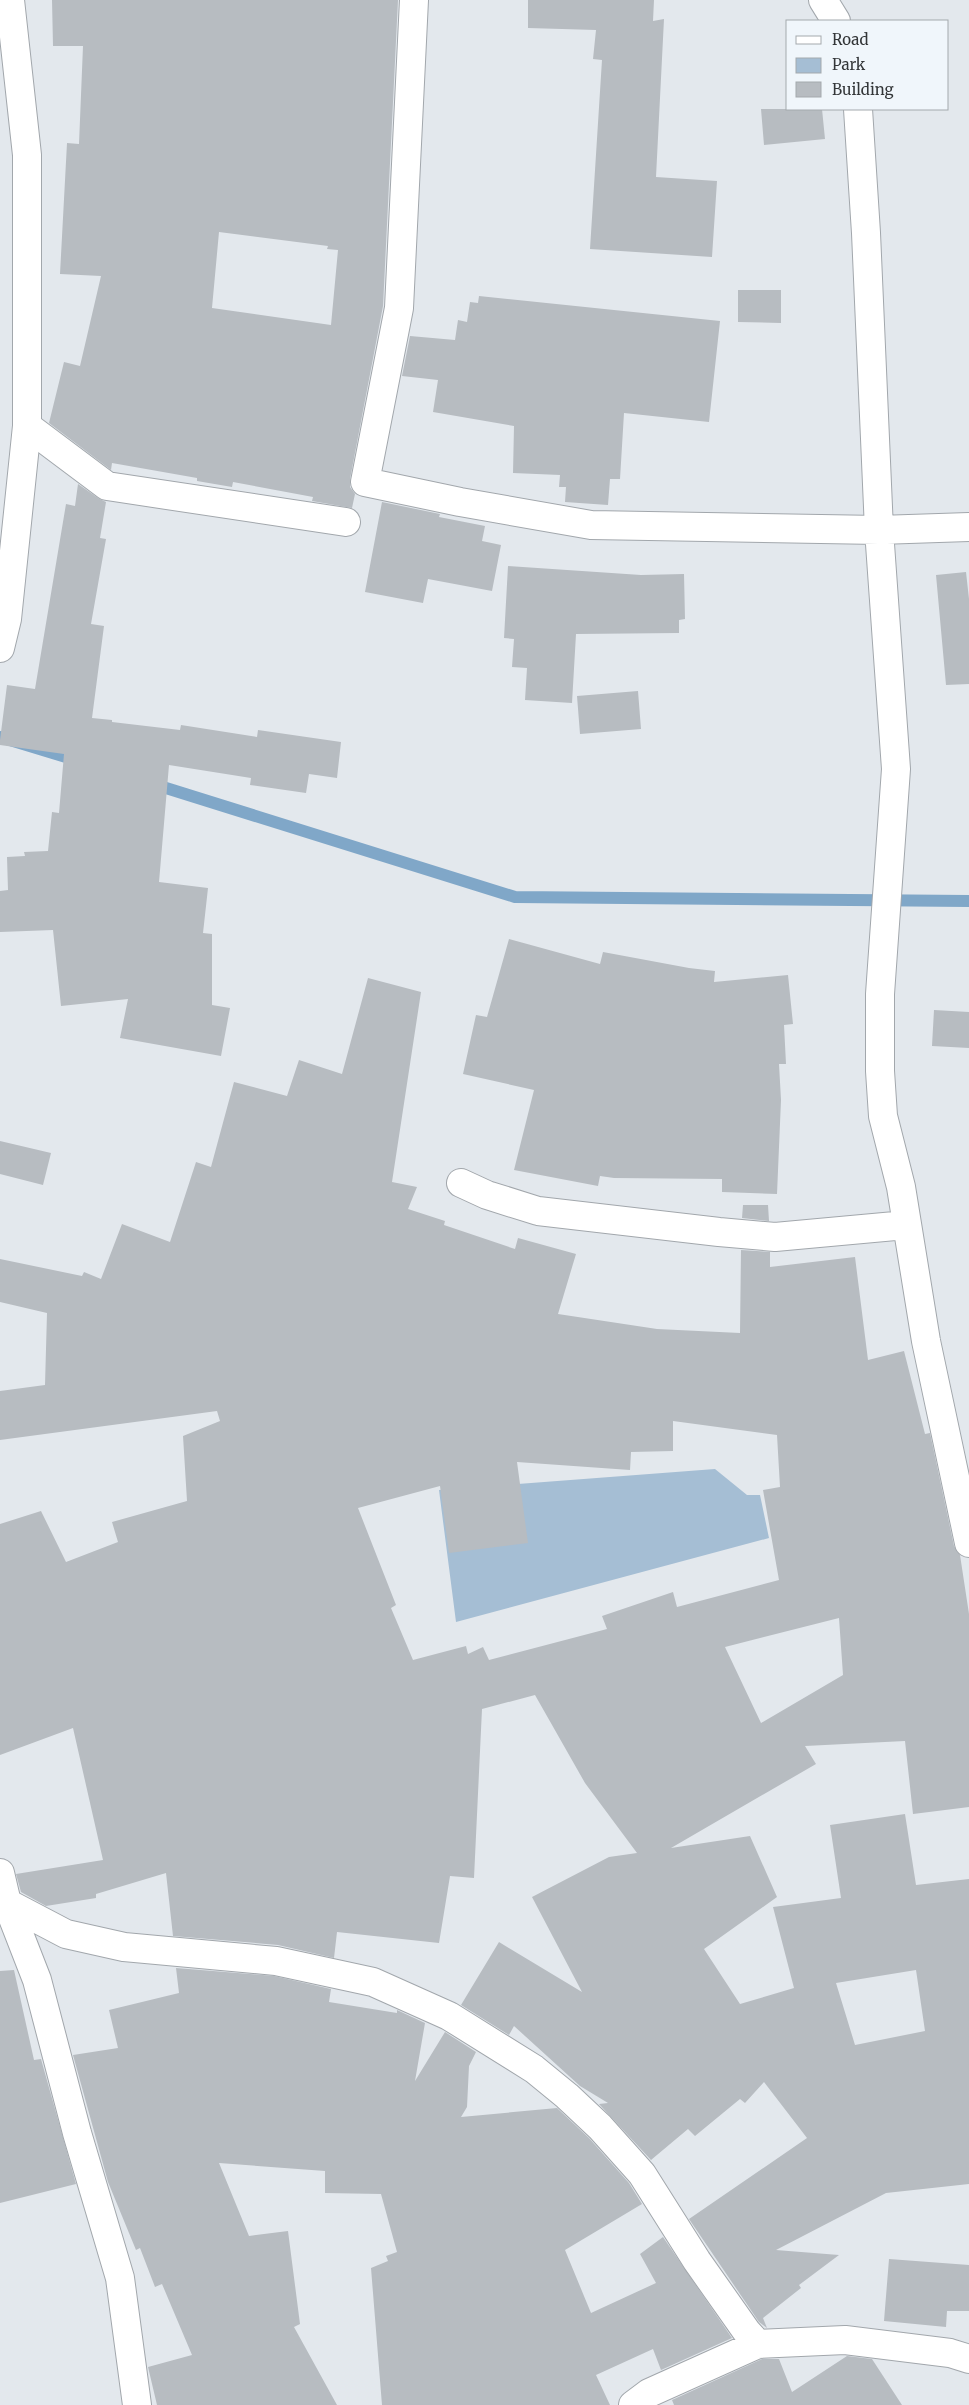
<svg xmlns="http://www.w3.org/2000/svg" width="969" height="2405" font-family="Merriweather,serif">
<rect width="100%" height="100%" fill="#e3e8ed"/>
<path fill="#a5bed4" d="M715,1469L747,1495H760L769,1538L456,1622L439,1490Z"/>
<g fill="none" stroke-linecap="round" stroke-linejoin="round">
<path stroke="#80a7c8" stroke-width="12" d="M0,737L79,761
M150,783L515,897L969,901"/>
</g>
<path fill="#b7bcc1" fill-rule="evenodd" d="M52,0H398L383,306L350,479V487L355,494L352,508L312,501L313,497L233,482L232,487L197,481V478L112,463L111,470L49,423L64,362L80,366L101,276L60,274L67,143L79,144L83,46H53ZM219,232L328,246L327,249L338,250L331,325L212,308Z
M528,0H654L653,21L664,19L656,177L717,181L712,257L590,249L602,60L593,59L596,30L528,28Z
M761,109H822L825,139L764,145Z
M738,290H781V323L738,322Z
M479,296L720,321L709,422L624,413L620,479H610L608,505L565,502L566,487H559L560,475L513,473L514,426L433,412L438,380L402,376L410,336L455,340L458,320L467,322L470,302L478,303Z
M78,484L98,498L106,502L100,538L106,539L91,624L104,626L92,718L112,720V722L180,730L181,725L257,737L258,730L341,742L337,778L309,774L306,793L250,785L251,778L169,765L159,882L208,888L203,933L212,934V1005L230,1008L221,1056L120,1038L128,999L61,1006L53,930L0,932V891L8,890L7,857L25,856L24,852L48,851L52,812L59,813L64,754L0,745V740L7,685L35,689L66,504L75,506Z
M382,502L440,514L439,517L485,526L482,541L501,545L492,591L428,579L423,603L365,592Z
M508,566L641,575L684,574L685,619L679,620V633L576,634L572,703L525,700L527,668L512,667L514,639L504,638Z
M966,572L969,599V684L946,685L936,575Z
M638,691L641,729L580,734L577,696Z
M509,939L600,964L603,952L689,968L715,971L714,982L788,975L793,1024L784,1025L786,1064H779L781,1100L777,1194L722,1192V1179L614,1178L600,1176L598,1186L514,1170L534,1090L463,1074L476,1015L487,1017Z
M368,978L421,992L392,1182L417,1187L408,1209L445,1221L444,1225L515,1249L518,1238L576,1254L558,1314L657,1329L740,1333L741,1250L770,1252V1267L855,1257L868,1360L904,1351L925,1434L930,1433L954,1546L960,1555L969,1614V1807L913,1814L905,1741L805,1746L816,1764L671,1848L750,1836L777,1897L704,1949L740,2004L794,1988L773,1907L841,1898L830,1825L905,1814L916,1885L969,1879V2184L886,2193L776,2250L839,2255L799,2285L801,2288L763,2318L767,2328L759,2322L689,2219L807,2138L764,2082L745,2103L740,2099L695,2136L688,2129L651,2160L599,2104L608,2103L580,2086L514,2026L509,2035L461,2005L499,1942L582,1992L532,1897L609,1857L637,1853L585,1783L535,1695L482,1709L474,1878L450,1876L439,1943L337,1932L334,1958L278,1945L173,1936L166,1873L96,1894V1898L46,1906L21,1892L16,1874L103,1860L73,1728L0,1755V1524L41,1511L66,1562L118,1542L112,1522L187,1501L183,1436L220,1421L217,1411L0,1440V1391L45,1385L47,1313L0,1302V1259L82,1276L84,1272L101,1279L122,1224L170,1242L196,1162L211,1167L234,1082L287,1096L299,1060L342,1074ZM673,1421L777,1435L780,1487L763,1490L779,1580L677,1607L673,1592L602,1616L607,1629L489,1660L483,1647L468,1654L466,1646L413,1660L391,1608L396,1605L358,1508L440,1486L449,1553L528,1543L517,1462L630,1470L631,1452L673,1451ZM839,1618L843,1675L761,1723L725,1647ZM916,1970L925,2031L855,2045L836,1983Z
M934,1010L969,1012V1048L932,1046Z
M0,1141L51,1153L43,1185L0,1174Z
M743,1205H768L769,1221L742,1218Z
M176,1968L274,1976L331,1989L329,2002L397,2013V2010L425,2023L415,2081L445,2032L476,2052L469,2066L467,2107L461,2117L557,2108L589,2138L629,2183L642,2204L565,2250L591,2313L656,2283L640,2254L663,2237L732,2338L661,2370L653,2349L596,2375L610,2405H382L371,2268L388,2261L386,2256L397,2252L381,2194L325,2193V2171L219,2163L249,2236L288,2231L300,2324L294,2327L337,2405H157L148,2367L192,2355L162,2284L155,2287L140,2248L136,2250L108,2182L73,2055L118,2048L109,2010L179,1993Z
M14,1970L34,2060L41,2059L76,2184L0,2203V1971Z
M889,2259L969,2265V2311H947L946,2327L884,2321Z
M847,2356L872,2359L902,2405H674L672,2400L762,2359H779L792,2392Z"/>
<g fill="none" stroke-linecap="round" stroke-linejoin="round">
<defs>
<path id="street" d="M414,0L399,308L365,482L460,502L591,525L879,530L969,527
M823,0L836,21
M858,109L866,233L879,530L896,769L880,994V1071L883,1116L901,1187L926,1341L969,1543
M27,426L107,486L346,522
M461,1183L487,1195L538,1211L719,1232L775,1237L906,1225
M0,1873L7,1903L37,1980L77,2133L120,2278L137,2405
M0,1903H7L66,1934L124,1947L276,1961L373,1982L449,2016L534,2069L567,2096L600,2127L642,2174L697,2261L747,2332L758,2344L845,2340L950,2353L969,2359
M633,2405L649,2393L758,2344"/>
<path id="secondary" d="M0,648L7,619L27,426V155L10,0"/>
</defs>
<use href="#street" stroke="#a2a7ac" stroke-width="30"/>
<use href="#secondary" stroke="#a2a7ac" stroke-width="30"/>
<use href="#street" stroke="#fff" stroke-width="28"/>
<use href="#secondary" stroke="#fff" stroke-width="28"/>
</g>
<rect x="786" y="20" width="162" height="90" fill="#f0f6fb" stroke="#a4a9ad"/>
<rect x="796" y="36" width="25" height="8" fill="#ffffff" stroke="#a4a9ad"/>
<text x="832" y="45" font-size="15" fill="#333638">Road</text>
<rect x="796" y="58" width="25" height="15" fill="#a5bed4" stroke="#a4a9ad"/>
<text x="832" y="70" font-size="15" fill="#333638">Park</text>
<rect x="796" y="82" width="25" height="15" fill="#b7bcc1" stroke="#a4a9ad"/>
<text x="832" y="95" font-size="15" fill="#333638">Building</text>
</svg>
